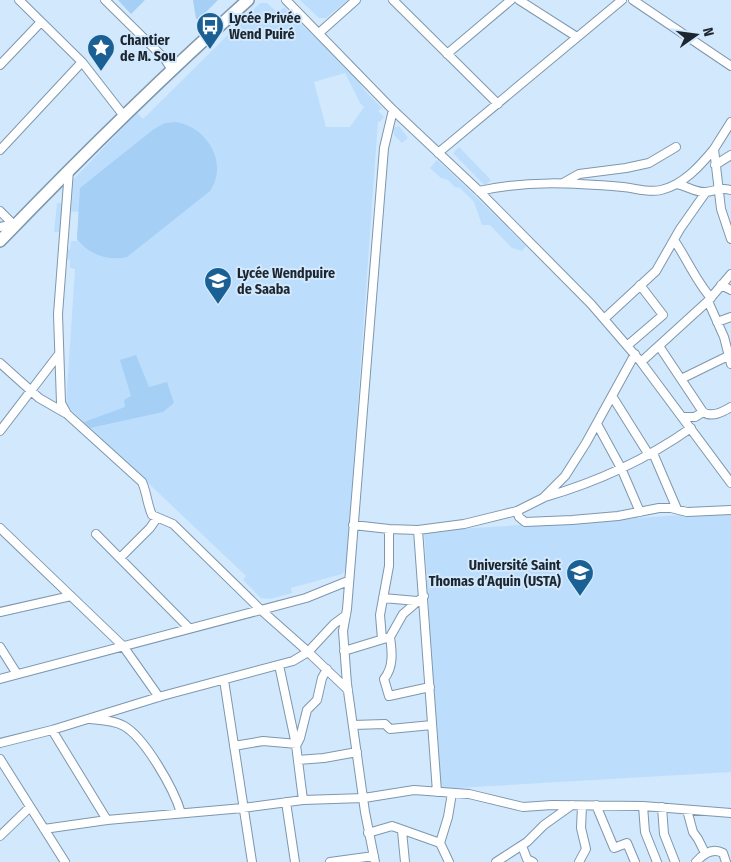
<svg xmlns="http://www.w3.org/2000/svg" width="731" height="862" font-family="'Fira Sans Condensed',sans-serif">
<rect width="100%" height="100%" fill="#d2e8fc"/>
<path fill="#bcdefc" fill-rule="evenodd" d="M300,0H348L326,18H319Z
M260,3H267L278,13L284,7L350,71L367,93L382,108L378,111L384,117L380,122L378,121L346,570L342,574L291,588L292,593L270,599L261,598L243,580L246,576L66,405L75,269L70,268V260L67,259L68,249H70L71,241H77L79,212L66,211L64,232H54L57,203H72V201L69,200L70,183L137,113L143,119ZM345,73L360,103L364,107L350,127H326L314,82Z
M399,126L408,138L402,143L394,135L393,128Z
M459,147L491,180L485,186L453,153Z
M437,160L464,185L526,246L522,251L512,248L490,225H482L474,202L460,188L455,187L448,180L441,178L430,168Z
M731,512V772L440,789L424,531Z"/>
<path fill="#a5cff5" d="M118,0H145L131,14Z
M193,0H218L199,19H196Z
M176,122C207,127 229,163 210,191L127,257C108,261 89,255 77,239L80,188L154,129L165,123Z
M136,355L149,387L167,382L174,403L163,412L90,428L84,422L125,407L124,400L131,396L120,360Z"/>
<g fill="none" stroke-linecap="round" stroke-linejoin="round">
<defs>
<path id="street" d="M19,0L82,62L124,116
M105,0L165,59L170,67
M286,0L393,110L479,191L591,304L641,362L731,483
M393,0L498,104
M519,0L577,37
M633,0L731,66
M319,33L356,0
M447,54L511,0
M0,65L41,22
M731,122L714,149L721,209L731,239
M0,150L82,62
M438,153L622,0
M715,165L731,155
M69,170L58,314L61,403L67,414L142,482C147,493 147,504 152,515L173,524L261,610L305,649L348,690
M563,183L579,174L626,168L649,163L676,147
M677,184C687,186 696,193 706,192C717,191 718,187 731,190
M479,191C527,180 574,183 623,187C635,188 648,193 661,190C683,185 700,166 714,149
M0,211L15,226
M0,227L13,224
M674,240C687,259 696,281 711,298
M721,285L731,290
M708,301L724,337L731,364
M604,319L656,271L680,229L706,192
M717,322L731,317
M628,345L663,315L640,285
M659,346L703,412
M641,362L708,301L731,274
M0,363L39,398L65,413
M681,379L728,356
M612,396L649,455
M683,417H695L703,412C712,418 723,412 731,407
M597,424L621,468L640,512
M0,431L59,354
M653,453L677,509
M545,497C597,482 647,459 691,428
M517,511L519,517L525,522L572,520L618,516L659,508H671L687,512L731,510
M353,525L389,529L418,530L464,524L517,511L543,498L565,476L586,443L635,354
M0,528L123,646L159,697
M418,530L437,792
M96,534L189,628
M120,558L150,528L157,518
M383,598L417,601
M0,612L71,596
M390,637C392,651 394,667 384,679L389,696L430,687
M382,639L380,615L389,566V529
M0,647L17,674
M344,651L390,637L403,614L424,596
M279,665L296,745L303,800
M0,679L306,598L348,581
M224,680L252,862
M90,719C101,720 114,720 124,726C145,738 174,789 181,813
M353,725L385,724L390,729L432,725
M52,730L107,820
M0,743L52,730L162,696L293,661L308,652L334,624L346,615
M234,746L263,741L297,744L300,738L307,710L317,700L322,678L327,669
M0,759L65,862
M298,760L324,758L357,752
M286,802L295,862
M596,805L614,848L627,843L635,862
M643,806L645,832L657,862
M662,807L664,834L675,862
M687,810L693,832L698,839L705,853
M44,829L107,820L243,808L303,800L364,798L414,790L469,794L523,807L552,805L643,806L731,813
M402,831L405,862
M368,833L392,826L440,843
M0,836L30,807
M522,846L527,859L533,862
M330,862L374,856
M375,862L365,812L347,684L343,631L347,609L384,148L393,110
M449,862L440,843L448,817L452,793
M496,862L527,842L544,825L572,805
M579,862L586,849L581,828L582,806
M696,862C703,854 712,847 723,853L726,862"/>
<path id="secondary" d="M0,241C80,158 162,77 248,0"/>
</defs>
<use href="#street" stroke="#7e97ae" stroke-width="10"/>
<use href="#secondary" stroke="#7e97ae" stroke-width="14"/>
<use href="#street" stroke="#fff" stroke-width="8"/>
<use href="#secondary" stroke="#fff" stroke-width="11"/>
</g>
<defs>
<symbol id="bus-pin" viewBox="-11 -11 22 30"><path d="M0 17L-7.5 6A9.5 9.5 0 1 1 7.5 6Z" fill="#1a6094" stroke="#d2e8fc"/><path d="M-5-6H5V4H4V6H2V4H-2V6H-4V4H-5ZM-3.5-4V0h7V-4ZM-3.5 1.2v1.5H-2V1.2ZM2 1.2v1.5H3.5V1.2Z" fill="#fff"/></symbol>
<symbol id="sight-pin" viewBox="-11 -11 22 30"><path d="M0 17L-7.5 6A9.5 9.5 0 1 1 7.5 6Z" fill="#1a6094" stroke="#d2e8fc"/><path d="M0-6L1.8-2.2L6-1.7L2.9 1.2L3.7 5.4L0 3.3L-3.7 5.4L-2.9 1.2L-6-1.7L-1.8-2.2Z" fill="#fff"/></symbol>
<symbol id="school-pin" viewBox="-11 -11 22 30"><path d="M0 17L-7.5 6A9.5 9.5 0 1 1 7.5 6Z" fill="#1a6094" stroke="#d2e8fc"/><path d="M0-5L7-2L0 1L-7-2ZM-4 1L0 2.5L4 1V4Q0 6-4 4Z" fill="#fff"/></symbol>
<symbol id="university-pin" viewBox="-11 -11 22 30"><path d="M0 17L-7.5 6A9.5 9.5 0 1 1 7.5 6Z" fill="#1a6094" stroke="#d2e8fc"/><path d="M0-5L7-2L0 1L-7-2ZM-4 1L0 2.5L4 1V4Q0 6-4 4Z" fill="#fff"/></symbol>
</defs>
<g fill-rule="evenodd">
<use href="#bus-pin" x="194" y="10" width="32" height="43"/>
<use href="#sight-pin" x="85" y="32" width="32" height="43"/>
<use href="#school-pin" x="202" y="265" width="32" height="43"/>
<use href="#university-pin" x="564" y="557" width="32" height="43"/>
</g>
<g text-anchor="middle" stroke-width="4" stroke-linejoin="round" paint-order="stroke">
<g font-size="14" font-weight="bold" fill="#1c2630" stroke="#d2e8fc" text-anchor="start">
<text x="229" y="23">Lycée Privée<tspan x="229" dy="16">Wend Puiré</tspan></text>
<text x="120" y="45">Chantier<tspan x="120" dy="16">de M. Sou</tspan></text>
<text x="237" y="278">Lycée Wendpuire<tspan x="237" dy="16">de Saaba</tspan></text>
<text x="561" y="570" text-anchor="end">Université Saint<tspan x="561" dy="16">Thomas d’Aquin (USTA)</tspan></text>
</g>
</g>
<g transform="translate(696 35) rotate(76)" stroke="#d2e8fc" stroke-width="4" paint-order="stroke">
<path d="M0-4L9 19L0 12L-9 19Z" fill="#1c2630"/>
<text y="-8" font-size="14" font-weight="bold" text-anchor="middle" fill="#1c2630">N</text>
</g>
</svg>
